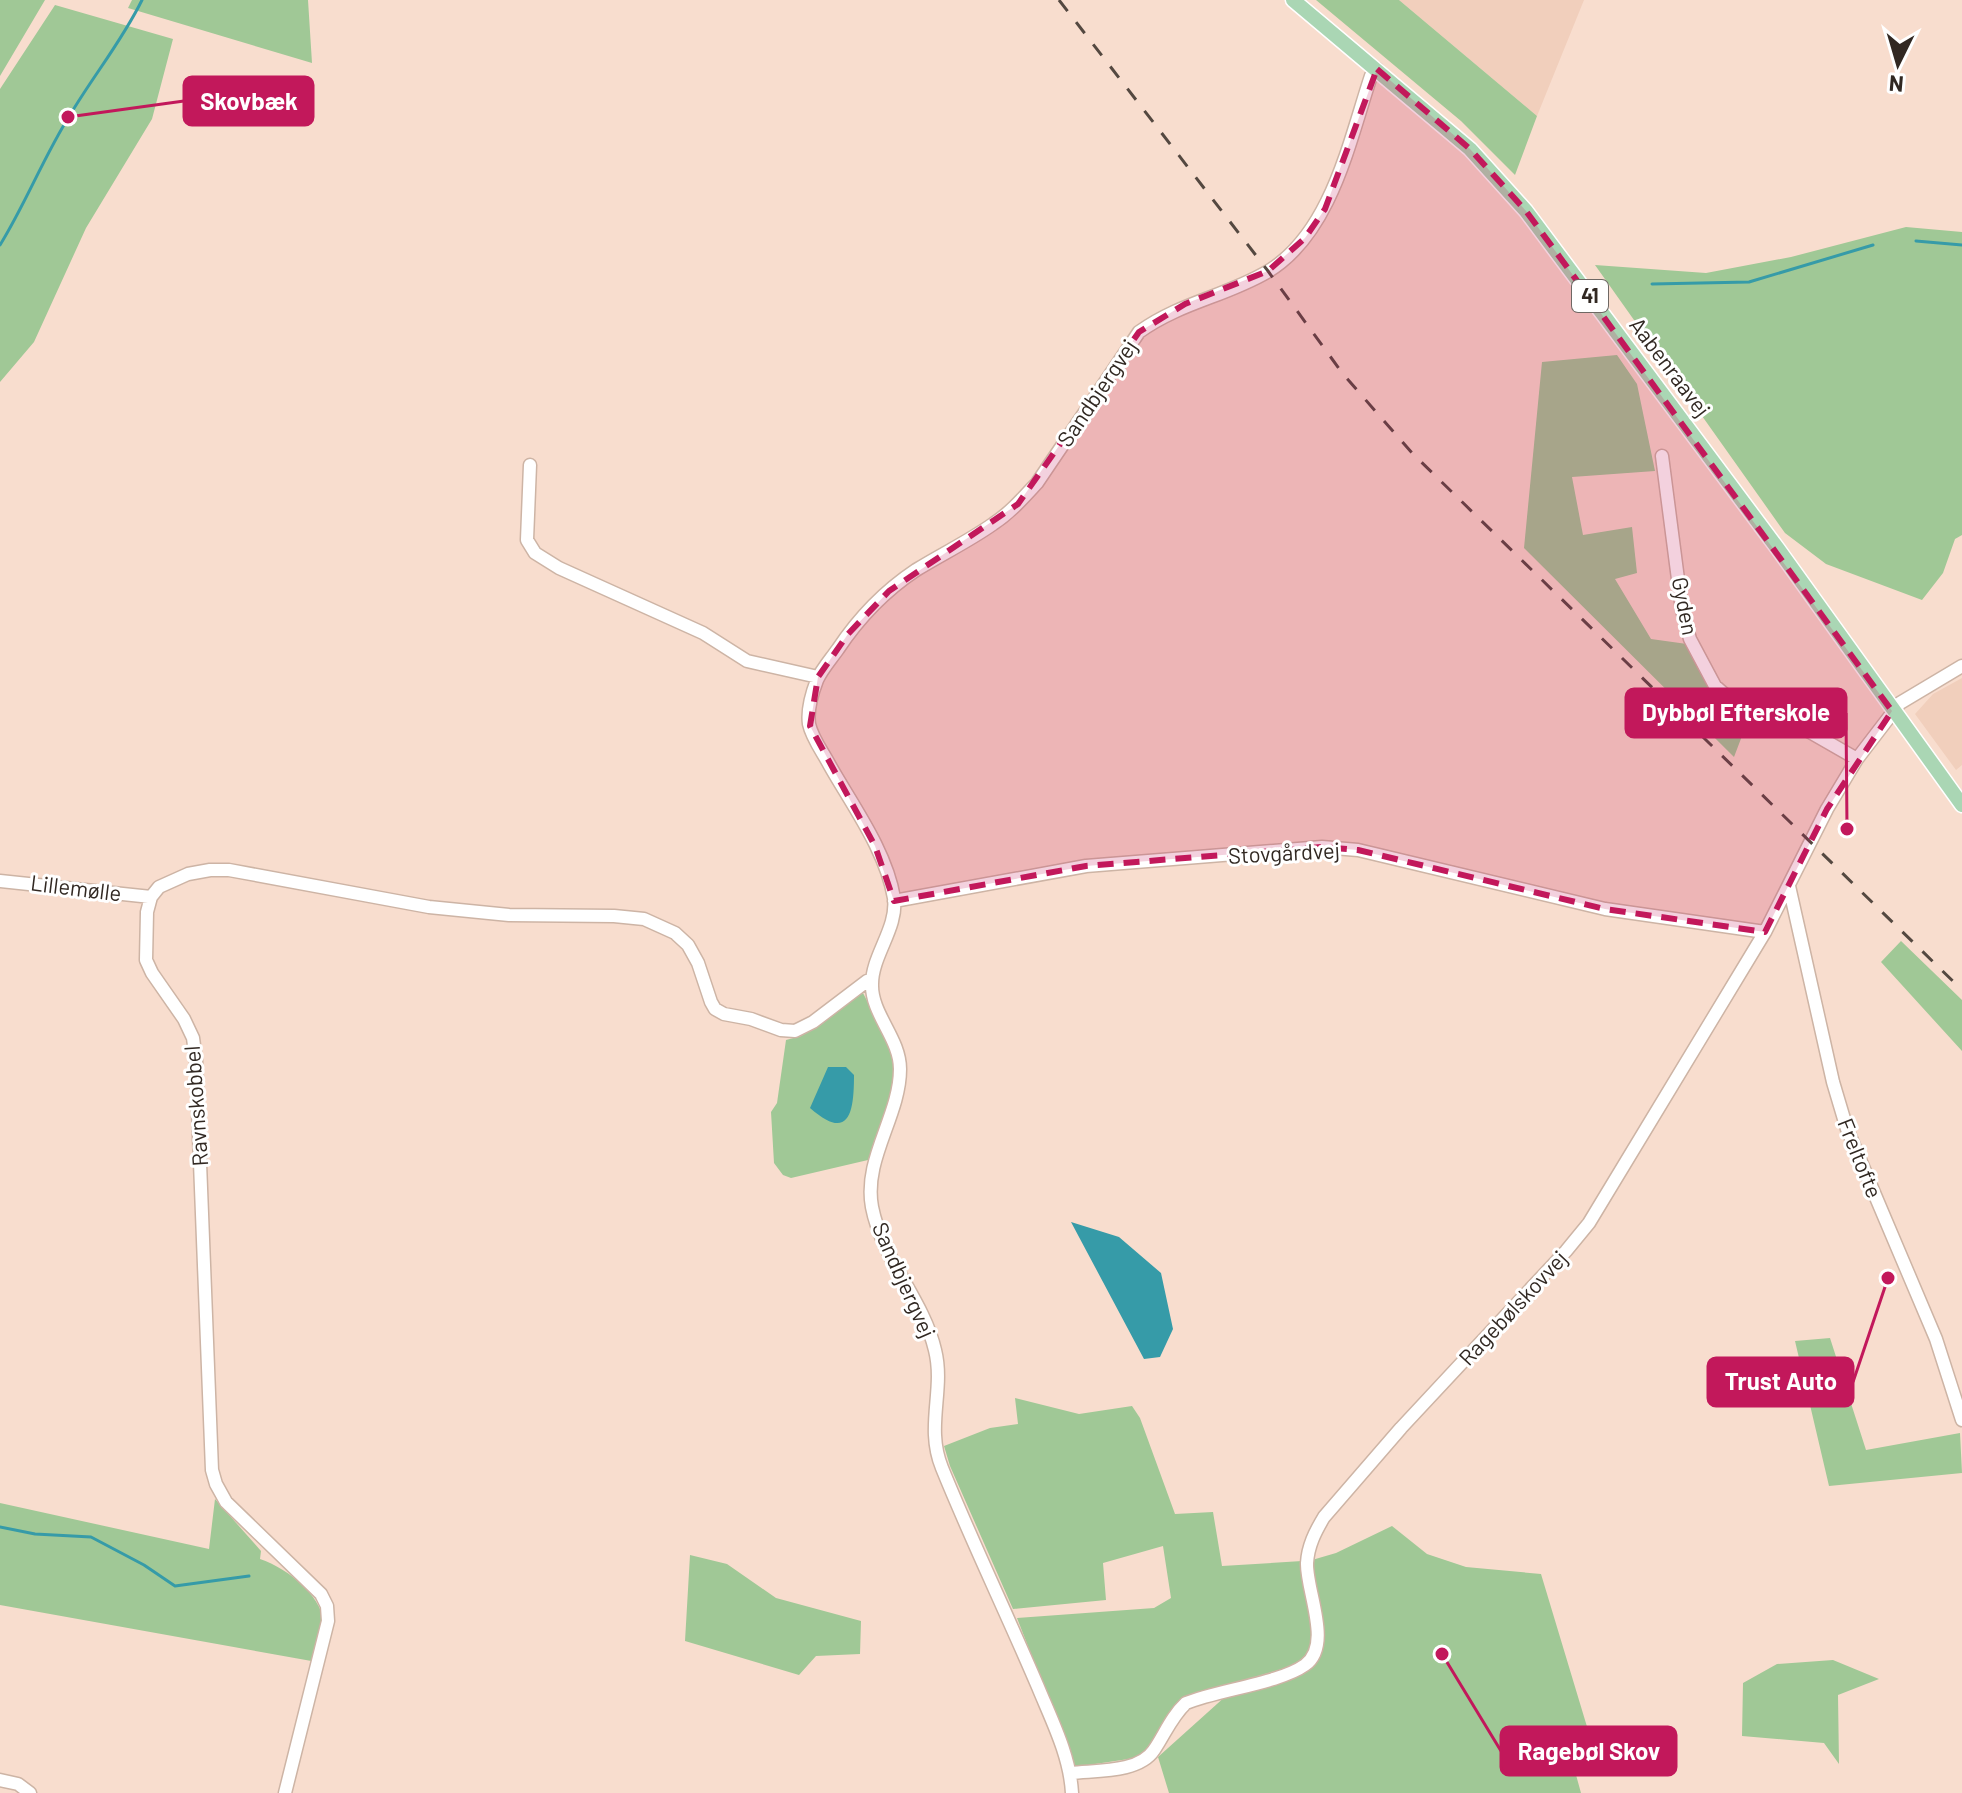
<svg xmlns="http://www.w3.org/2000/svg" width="1962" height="1793" font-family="Barlow,sans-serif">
<rect width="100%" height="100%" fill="#f8ddce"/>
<path fill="#f1cfbc" d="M1399,0H1584L1537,116Z
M1962,678V765L1956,770L1915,714L1933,694Z"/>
<path fill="#a0c896" d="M0,0H45L0,76Z
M132,0H308L312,63L128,8Z
M1316,0H1399L1537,116L1515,175L1461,121Z
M55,5L173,39L152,119L86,228L34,342L0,382V89Z
M1906,227L1962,232V535L1955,539L1943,573L1922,600L1826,564L1785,533L1595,265L1706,273L1791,257Z
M1617,355L1637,384L1655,471L1572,477L1583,535L1632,527L1637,573L1615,579L1651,639L1687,644L1718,705L1750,715L1734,757L1524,548L1542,362Z
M1901,941L1962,1000V1051L1881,962Z
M863,993C872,1011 890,1038 893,1056C900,1092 880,1128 868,1160L791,1178L783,1175L774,1163L771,1112L777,1103L786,1040L801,1036Z
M1830,1338L1866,1450L1960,1433L1962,1473L1829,1486L1795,1341Z
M1015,1398L1079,1414L1132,1406L1140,1418L1175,1514L1213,1512L1222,1566L1302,1561L1313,1629L1311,1651L1293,1666L1188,1696C1168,1711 1158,1738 1142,1757L1075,1767L1017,1618L1154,1608L1171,1598L1163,1546L1103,1563L1106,1600L1013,1609L950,1466L944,1446L990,1428L1018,1424Z
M215,1499L261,1551L260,1559C289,1569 325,1597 325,1630C325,1640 320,1652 317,1662L0,1605V1503L209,1549Z
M1392,1526L1427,1554L1466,1567L1541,1574L1588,1730L1565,1756L1573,1764L1581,1793H1169L1158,1757L1227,1695L1314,1664L1324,1643L1312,1560L1336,1553Z
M690,1555L727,1564L776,1598L861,1621L860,1654L816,1656L799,1675L685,1641Z
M1833,1660L1879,1679L1838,1695L1839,1764L1824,1743L1742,1736L1743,1683L1777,1664Z"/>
<path fill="#369ba8" d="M828,1067H846L854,1075C854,1111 850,1143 810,1108Z
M1071,1222L1119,1237L1161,1273L1173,1329L1160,1357L1144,1359Z"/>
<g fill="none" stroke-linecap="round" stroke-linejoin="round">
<path stroke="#369ba8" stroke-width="3" d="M1916,241L1962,245
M0,245C26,203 44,156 70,115C93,76 122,41 142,0
M1652,284L1749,282L1873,245
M0,1527L35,1534L91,1537L144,1565L175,1586L249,1576"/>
<defs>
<path id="minor" d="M1662,456L1682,610L1690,639L1715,686L1731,700L1751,710L1796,724L1857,759
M530,465L527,540L535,553L559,568L703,633L747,661L818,677
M0,881L151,897
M1789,886L1833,1082L1847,1129L1936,1339L1962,1420
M894,901L1086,866L1322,847L1358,850L1605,909L1765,932
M1071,1773C1096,1770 1139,1773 1154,1750C1165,1734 1171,1717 1186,1703C1218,1690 1280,1683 1305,1665C1333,1645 1306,1591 1307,1563C1308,1546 1315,1532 1324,1517L1401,1428L1566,1251L1589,1223L1765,932L1827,809L1857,759L1900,703L1962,666
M0,1780L18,1784L30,1793
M285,1793L328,1621L327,1606L321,1594L226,1502L216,1484L212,1470L196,1060L193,1038L184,1019L152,973L146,960L147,912L151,897L159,887L188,874L210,870H229L429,907L509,915L614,916L644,919L675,933L688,945L698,963L711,1002L715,1009L724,1014L751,1019L781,1030L795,1031L813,1022L867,981L872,980
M1072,1793C1070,1756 1052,1721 1038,1687C1007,1614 972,1542 942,1468C925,1427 945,1390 935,1350C923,1299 882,1259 872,1207C863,1159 900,1116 900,1069C900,1038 871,1014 872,984C872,955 898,928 894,898C886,850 852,805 829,764C822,751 812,738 809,724C807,710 812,693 817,680C822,669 831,659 838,649C858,619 886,590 916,570C942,554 969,541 993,524C1010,513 1023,498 1037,483L1139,332C1181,302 1224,297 1267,272C1331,234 1349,142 1371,76L1377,69"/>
<path id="major" d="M1293,0L1470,149L1526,211L1778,549L1962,805"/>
</defs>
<use href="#minor" stroke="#cdb4a5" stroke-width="15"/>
<use href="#major" stroke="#fff" stroke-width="17"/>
<use href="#minor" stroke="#fff" stroke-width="12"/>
<use href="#major" stroke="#aad6b4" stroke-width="14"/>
<path stroke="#544840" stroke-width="3" stroke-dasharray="14 14" stroke-linecap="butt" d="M1059,0L1268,271L1343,374L1412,453L1962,990"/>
</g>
<path fill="#c2185b" fill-opacity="0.2" stroke="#c2185b" stroke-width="6" stroke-dasharray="16 10" stroke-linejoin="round" d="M1377,69L1470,149L1526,211L1892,711L1827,809L1765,932L1605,909L1358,850L1322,847L1086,866L894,901L875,846L810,726L818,677L848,634L889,591L1018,504L1139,332L1185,304L1268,271L1305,238L1325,209Z"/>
<g text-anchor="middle" stroke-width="6" stroke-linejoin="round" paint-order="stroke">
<rect fill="#fff" stroke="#6f6864" stroke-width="2" x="1572" y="280" width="36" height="32" rx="6"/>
<g font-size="20" font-weight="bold" fill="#312822">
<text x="1590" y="303">41</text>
</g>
<g font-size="22" fill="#312822" stroke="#fff">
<text transform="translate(1670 367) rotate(53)" y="8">Aabenraavej</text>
<text transform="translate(1097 393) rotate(-56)" y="8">Sandbjergvej</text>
<text transform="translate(1685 606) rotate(79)" y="8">Gyden</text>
<text transform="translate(1284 853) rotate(-3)" y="8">Stovgårdvej</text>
<text transform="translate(76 888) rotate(7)" y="8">Lillemølle</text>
<text transform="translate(196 1106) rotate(-94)" y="8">Ravnskobbel</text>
<text transform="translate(1860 1158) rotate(68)" y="8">Freltofte</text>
<text transform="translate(904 1280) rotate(66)" y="8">Sandbjergvej</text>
<text transform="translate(1513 1308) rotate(-47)" y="8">Ragebølskovvej</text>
</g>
</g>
<path fill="none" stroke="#c2185b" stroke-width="3" d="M68 117L184 101M1847 829L1846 713M1888 1278L1853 1382M1442 1654L1501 1751"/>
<g fill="#c2185b" stroke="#fff" stroke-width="3">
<circle cx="68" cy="117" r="8"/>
<circle cx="1847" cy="829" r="8"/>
<circle cx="1888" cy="1278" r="8"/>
<circle cx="1442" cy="1654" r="8"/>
</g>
<g fill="#c2185b" stroke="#c2185b" stroke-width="3">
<rect x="184" y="77" width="129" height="48" rx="8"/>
<rect x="1626" y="689" width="220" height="48" rx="8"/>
<rect x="1708" y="1358" width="145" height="48" rx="8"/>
<rect x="1501" y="1727" width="175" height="48" rx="8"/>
</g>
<g font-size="24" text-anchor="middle" font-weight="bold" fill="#fff">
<text x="249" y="110">Skovbæk</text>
<text x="1736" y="721">Dybbøl Efterskole</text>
<text x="1781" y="1390">Trust Auto</text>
<text x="1589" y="1760">Ragebøl Skov</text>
</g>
<g transform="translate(1898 64) rotate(185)" stroke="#ffffff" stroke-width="6" paint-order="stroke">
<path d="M0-6L14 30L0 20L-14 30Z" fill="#312822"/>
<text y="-12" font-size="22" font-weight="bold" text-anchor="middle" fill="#312822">N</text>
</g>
</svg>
